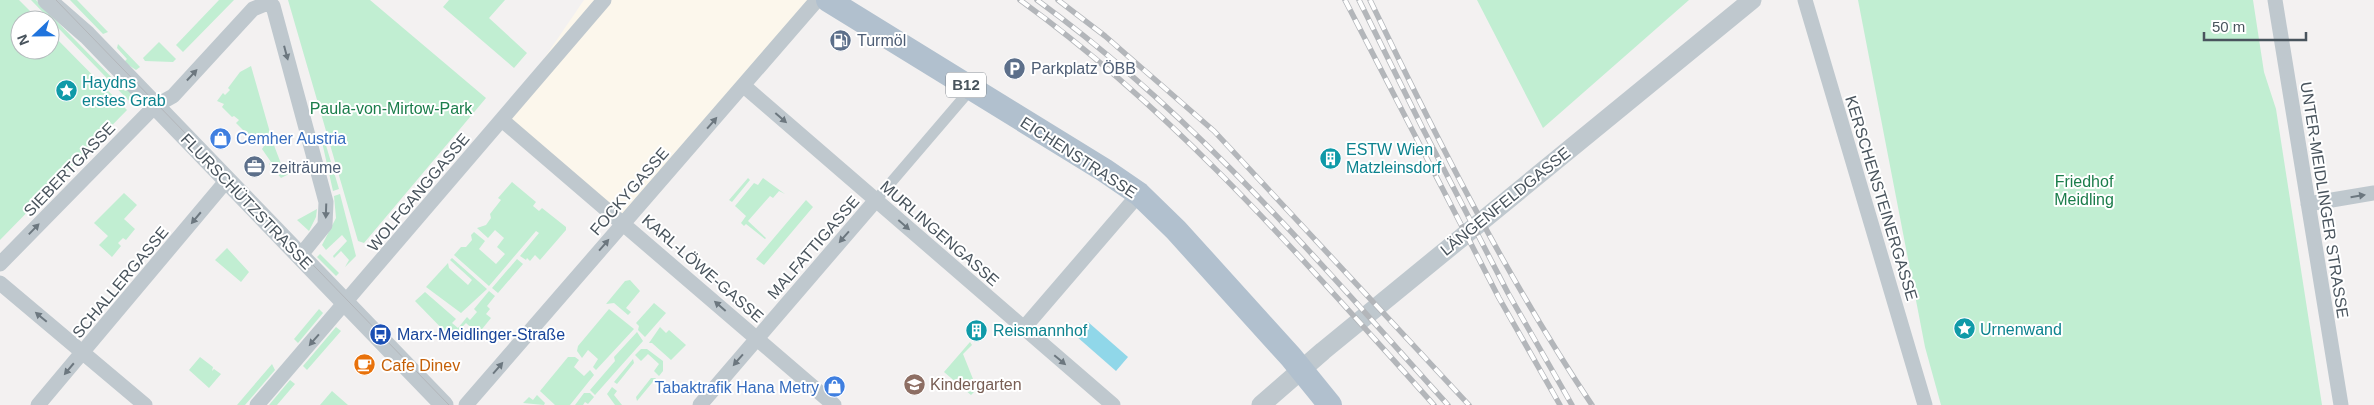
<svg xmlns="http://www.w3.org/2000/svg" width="2374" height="405" font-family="Helvetica,sans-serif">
<rect width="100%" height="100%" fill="#f3f1f1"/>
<path fill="#fcf7ec" d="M584,0H821L623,223L502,120Z"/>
<path fill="#c1eed2" d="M0,0H19L39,20H20V50H50V32L127,110L0,240Z
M31,0H36L125,91L128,90L137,99L132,104Z
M70,0H77L108,32L103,34Z
M219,0H234L183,52L176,45Z
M288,0H370L486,98L364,243L358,241Z
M449,0H505L489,18L527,53L514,68L443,7Z
M1477,0H1689L1543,128Z
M1858,0H2253L2264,72L2276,109L2322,405H1941L1925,347Z
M159,42L176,59L173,62L145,61L143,58Z
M118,44L140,67L136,70L124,62L127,59L117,48Z
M251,66L271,136L267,138L268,141L272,140L283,169L287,168L289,174L281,178L269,164L271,162L262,149L264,146L261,143L258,145L236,123L239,120L234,116L232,117L222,107L224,104L217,101L223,93L225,95L230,90L228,88L240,72Z
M322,142H325L339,189L333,191Z
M748,178L750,180L732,202L729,200Z
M763,178L785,194L779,191L773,198L770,196L748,221L766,238L765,239L746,224L744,226L741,223L746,216L735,206L754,183L758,185Z
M512,182L536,202L533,206L539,211L542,208L566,227V230L540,260L535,255L530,261L527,258L526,260L520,256L539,233L536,231L489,286L454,255L461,247H466L472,240L471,235L474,232L485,241L479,249L496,264L505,254L497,247L504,238L495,230L488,238L477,228L486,225L491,218L490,214L501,200L498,198Z
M124,193L137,205L124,219L135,229L126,240L123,238L118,243L121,246L112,257L99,245L108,236L94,223Z
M340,194L356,256L345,267L349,260L341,251L334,258L333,256L347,241L342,235L326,250L322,245L336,218L334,196Z
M806,200L813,207L764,265L756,259Z
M317,209L316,217L309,231L297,220Z
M227,248L249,272L241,282L215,260Z
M320,254L339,273L336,276L317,257Z
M452,258L487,289L461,313L426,287L448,263L449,268L468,285L472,280L450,260Z
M517,259L523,264L498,293L492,288Z
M630,280L640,291L626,308L631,312L628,315L614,303L606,304L625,281Z
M489,291L495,296L487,306L490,309L486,314L491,318L478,334L466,323L451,338L415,301L425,292L456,319L452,323L458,328L467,317L470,320L477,312L474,309Z
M654,303L666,313L645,337L638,330L639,326L636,323Z
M319,309L323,313L298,343L294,339Z
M609,309L634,329L596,370L593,367L598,359L588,350L582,358L577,351L578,346Z
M336,327L341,331L307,370L303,366Z
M660,327L666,333L669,330L686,345L671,360L652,343H649Z
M637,332L643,341L595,395L590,390L615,361L614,357Z
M970,342L972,345L963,354L977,389L971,395L944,372Z
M641,349H647L663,361V371L659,376L654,371L659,364L648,354L641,361L635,355Z
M200,357L213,367L212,371L214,369L221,374L209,388L189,370Z
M568,357H575L579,360L574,367L584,376L590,370L594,375L570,405H555L540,391Z
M633,359L634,363L617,384L614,382Z
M272,364L275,370L245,405H237Z
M651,378H656L637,401L636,397Z
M290,380L295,384L277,405H269Z
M612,387L617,391L614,395L622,405H615L607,394Z
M332,391L348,405H320Z
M584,393H590L594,397L588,404L585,402L583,405H575Z
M537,395L545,403L544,405L523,403L529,397L533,400Z"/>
<path fill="#90d7e9" d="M1088,322L1128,357L1116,371L1076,336Z"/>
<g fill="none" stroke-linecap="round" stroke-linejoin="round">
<path stroke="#bfc8ce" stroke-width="11" d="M876,200L971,89"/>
<path stroke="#bfc8ce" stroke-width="15" d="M1805,0L1925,405
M2275,0L2341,405
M744,86L1113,405
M502,120L834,405
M2308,204L2374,193
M0,264L155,106L173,96L253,9L265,4L273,6L326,202L325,225L300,256
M0,283L145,405
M1023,329L1139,194
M38,405L227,180
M257,405L604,0
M466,405L817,0
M700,405L876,200"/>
<path stroke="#bfc8ce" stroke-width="19" d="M47,0L87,35L444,405
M1261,405L1323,351L1752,0"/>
<path stroke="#b1c0ce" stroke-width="24" d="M828,0L1104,170L1139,194L1176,230L1291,357L1330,405"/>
<path stroke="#b3b6ba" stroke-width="1" d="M56,0L449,405"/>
<defs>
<path id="rail" d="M1020,0C1178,114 1304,261 1434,405
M1037,0C1194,114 1319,262 1448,405
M1058,0L1105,36L1214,131L1469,405
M1345,0L1499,298L1560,405
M1359,0L1422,127L1508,293L1572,405
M1370,0C1437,139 1506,277 1592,405"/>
</defs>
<use href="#rail" stroke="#b3b6ba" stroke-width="5.5"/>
<use href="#rail" stroke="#fff" stroke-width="4" stroke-dasharray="11" stroke-linecap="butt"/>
</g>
<defs><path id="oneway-solid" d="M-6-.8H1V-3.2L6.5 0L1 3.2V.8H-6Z" transform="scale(1.25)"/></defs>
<g fill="#6c777f">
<use href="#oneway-solid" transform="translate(286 53) rotate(75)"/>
<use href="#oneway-solid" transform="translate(192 75) rotate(-47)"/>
<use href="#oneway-solid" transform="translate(781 118) rotate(41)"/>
<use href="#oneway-solid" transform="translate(712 123) rotate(-49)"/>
<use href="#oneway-solid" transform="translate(2358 196) rotate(-9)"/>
<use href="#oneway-solid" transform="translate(326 211) rotate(92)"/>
<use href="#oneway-solid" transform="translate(196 218) rotate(130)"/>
<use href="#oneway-solid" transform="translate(904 225) rotate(41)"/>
<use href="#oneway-solid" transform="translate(34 229) rotate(-46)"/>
<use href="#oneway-solid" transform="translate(844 237) rotate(131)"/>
<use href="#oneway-solid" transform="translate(604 245) rotate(-49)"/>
<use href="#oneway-solid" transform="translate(720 306) rotate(-139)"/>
<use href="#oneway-solid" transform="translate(41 317) rotate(-140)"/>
<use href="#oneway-solid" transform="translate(314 340) rotate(131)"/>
<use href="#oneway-solid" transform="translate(738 360) rotate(131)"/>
<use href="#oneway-solid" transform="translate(1060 360) rotate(40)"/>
<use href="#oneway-solid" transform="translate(498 368) rotate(-49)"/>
<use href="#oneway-solid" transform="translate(69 369) rotate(130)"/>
</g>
<defs>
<symbol id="fuel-disc" viewBox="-11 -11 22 22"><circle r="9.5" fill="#5c6f8a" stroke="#fff"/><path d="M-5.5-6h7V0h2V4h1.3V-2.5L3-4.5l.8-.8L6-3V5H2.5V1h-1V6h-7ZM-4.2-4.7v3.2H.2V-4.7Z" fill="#fff"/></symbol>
<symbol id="parking-disc" viewBox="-11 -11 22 22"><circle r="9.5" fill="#5c6f8a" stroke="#fff"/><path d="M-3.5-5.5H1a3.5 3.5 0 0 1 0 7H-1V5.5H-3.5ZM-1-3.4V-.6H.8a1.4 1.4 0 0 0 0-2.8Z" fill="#fff"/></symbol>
<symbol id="sight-disc" viewBox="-11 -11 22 22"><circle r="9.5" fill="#0f9aa8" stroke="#fff"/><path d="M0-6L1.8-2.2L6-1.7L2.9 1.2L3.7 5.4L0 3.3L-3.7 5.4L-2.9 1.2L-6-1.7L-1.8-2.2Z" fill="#fff"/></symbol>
<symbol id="shop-disc" viewBox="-11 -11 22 22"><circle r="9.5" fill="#3f7fe0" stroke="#fff"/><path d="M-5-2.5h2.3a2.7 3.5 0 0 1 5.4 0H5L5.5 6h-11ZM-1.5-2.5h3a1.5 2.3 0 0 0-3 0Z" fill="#fff"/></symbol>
<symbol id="building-disc" viewBox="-11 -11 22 22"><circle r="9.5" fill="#0f9aa8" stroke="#fff"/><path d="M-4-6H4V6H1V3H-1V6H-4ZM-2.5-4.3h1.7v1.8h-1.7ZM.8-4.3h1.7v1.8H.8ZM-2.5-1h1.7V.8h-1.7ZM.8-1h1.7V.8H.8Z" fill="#fff"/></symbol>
<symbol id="office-disc" viewBox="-11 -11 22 22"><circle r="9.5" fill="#5c6f8a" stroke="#fff"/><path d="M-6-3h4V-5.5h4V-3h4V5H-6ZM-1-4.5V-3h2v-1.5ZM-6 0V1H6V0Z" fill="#fff"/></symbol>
<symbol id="bus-disc" viewBox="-11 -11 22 22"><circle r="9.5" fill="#1a4fb4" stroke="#fff"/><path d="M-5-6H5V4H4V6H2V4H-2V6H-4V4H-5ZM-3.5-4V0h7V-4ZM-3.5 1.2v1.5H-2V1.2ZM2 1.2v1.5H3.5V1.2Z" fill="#fff"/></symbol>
<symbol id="cafe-disc" viewBox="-11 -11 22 22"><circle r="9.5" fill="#e8710a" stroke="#fff"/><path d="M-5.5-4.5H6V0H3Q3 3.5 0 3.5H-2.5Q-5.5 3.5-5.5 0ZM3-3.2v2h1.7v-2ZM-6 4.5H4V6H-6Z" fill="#fff"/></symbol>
<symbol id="school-disc" viewBox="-11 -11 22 22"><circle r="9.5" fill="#8d6e63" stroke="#fff"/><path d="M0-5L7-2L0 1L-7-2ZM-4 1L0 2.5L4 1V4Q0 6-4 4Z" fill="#fff"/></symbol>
</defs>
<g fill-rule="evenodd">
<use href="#fuel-disc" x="828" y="28" width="25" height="25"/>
<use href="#parking-disc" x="1002" y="56" width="25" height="25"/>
<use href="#sight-disc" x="54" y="78" width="25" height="25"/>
<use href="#shop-disc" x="208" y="126" width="25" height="25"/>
<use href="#building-disc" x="1318" y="146" width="25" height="25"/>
<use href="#office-disc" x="242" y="154" width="25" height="25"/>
<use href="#sight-disc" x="1952" y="316" width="25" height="25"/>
<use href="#building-disc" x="964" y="318" width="25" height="25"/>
<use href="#bus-disc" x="368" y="322" width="25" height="25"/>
<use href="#cafe-disc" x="352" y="352" width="25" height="25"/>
<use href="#school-disc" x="902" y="372" width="25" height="25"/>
<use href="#shop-disc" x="822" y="374" width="25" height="25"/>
</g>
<g text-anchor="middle" stroke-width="4" stroke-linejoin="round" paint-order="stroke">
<rect fill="#fff" stroke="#80878e" stroke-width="1" x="946" y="72.5" width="40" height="25" rx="4"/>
<g font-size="15" font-weight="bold" fill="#49545d">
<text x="966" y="90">B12</text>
</g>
<g font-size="16" fill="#4e5e75" stroke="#fff" text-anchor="start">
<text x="857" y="46">Turmöl</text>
<text x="1031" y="74">Parkplatz ÖBB</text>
<text x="271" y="173">zeiträume</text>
</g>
<g font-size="16" fill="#0d838f" stroke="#fff" text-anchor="start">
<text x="82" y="88">Haydns<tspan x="82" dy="18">erstes Grab</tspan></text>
<text x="1346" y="155">ESTW Wien<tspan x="1346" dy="18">Matzleinsdorf</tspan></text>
<text x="1980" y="335">Urnenwand</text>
<text x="993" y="336">Reismannhof</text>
</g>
<g font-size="16" fill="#1b7d4b" stroke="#fff">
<text x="391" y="114">Paula-von-Mirtow-Park</text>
<text x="2084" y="187">Friedhof<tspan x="2084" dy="18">Meidling</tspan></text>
</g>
<g font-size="16" fill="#366cbe" stroke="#fff" text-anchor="start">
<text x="236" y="144">Cemher Austria</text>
<text x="819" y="393" text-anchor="end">Tabaktrafik Hana Metry</text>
</g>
<g font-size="16" fill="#49545d" stroke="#fff">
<text transform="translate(1079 157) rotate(33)" y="6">EICHENSTRASSE</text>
<text transform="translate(69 169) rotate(-46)" y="6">SIEBERTGASSE</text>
<text transform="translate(629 191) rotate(-49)" y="6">FOCKYGASSE</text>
<text transform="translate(418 192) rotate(-50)" y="6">WOLFGANGGASSE</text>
<text transform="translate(1882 198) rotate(73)" y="6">KERSCHENSTEINERGASSE</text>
<text transform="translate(2325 200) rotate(81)" y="6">UNTER-MEIDLINGER STRASSE</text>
<text transform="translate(247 201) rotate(46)" y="6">FLURSCHÜTZSTRASSE</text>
<text transform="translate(1505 201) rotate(-39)" y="6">LÄNGENFELDGASSE</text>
<text transform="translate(940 233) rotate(41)" y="6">MURLINGENGASSE</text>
<text transform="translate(813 247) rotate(-49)" y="6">MALFATTIGASSE</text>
<text transform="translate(703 268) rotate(41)" y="6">KARL-LÖWE-GASSE</text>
<text transform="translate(120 282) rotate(-50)" y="6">SCHALLERGASSE</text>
</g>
<g font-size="16" fill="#164399" stroke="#fff" text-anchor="start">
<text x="397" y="340">Marx-Meidlinger-Straße</text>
</g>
<g font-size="16" fill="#c56008" stroke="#fff" text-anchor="start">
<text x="381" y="371">Cafe Dinev</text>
</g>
<g font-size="16" fill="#785e54" stroke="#fff" text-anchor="start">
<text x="930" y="390">Kindergarten</text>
</g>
</g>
<g transform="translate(35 35) rotate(248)"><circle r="24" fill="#ffffff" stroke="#b6bbbe"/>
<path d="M0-4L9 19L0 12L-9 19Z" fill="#2074dd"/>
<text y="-8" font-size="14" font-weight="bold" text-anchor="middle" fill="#49545d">N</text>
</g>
<path d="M2204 32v8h102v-8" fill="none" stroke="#49545d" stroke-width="2.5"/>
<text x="2212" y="32" font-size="15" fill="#49545d" stroke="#ffffff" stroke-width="4" paint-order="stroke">50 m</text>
</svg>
